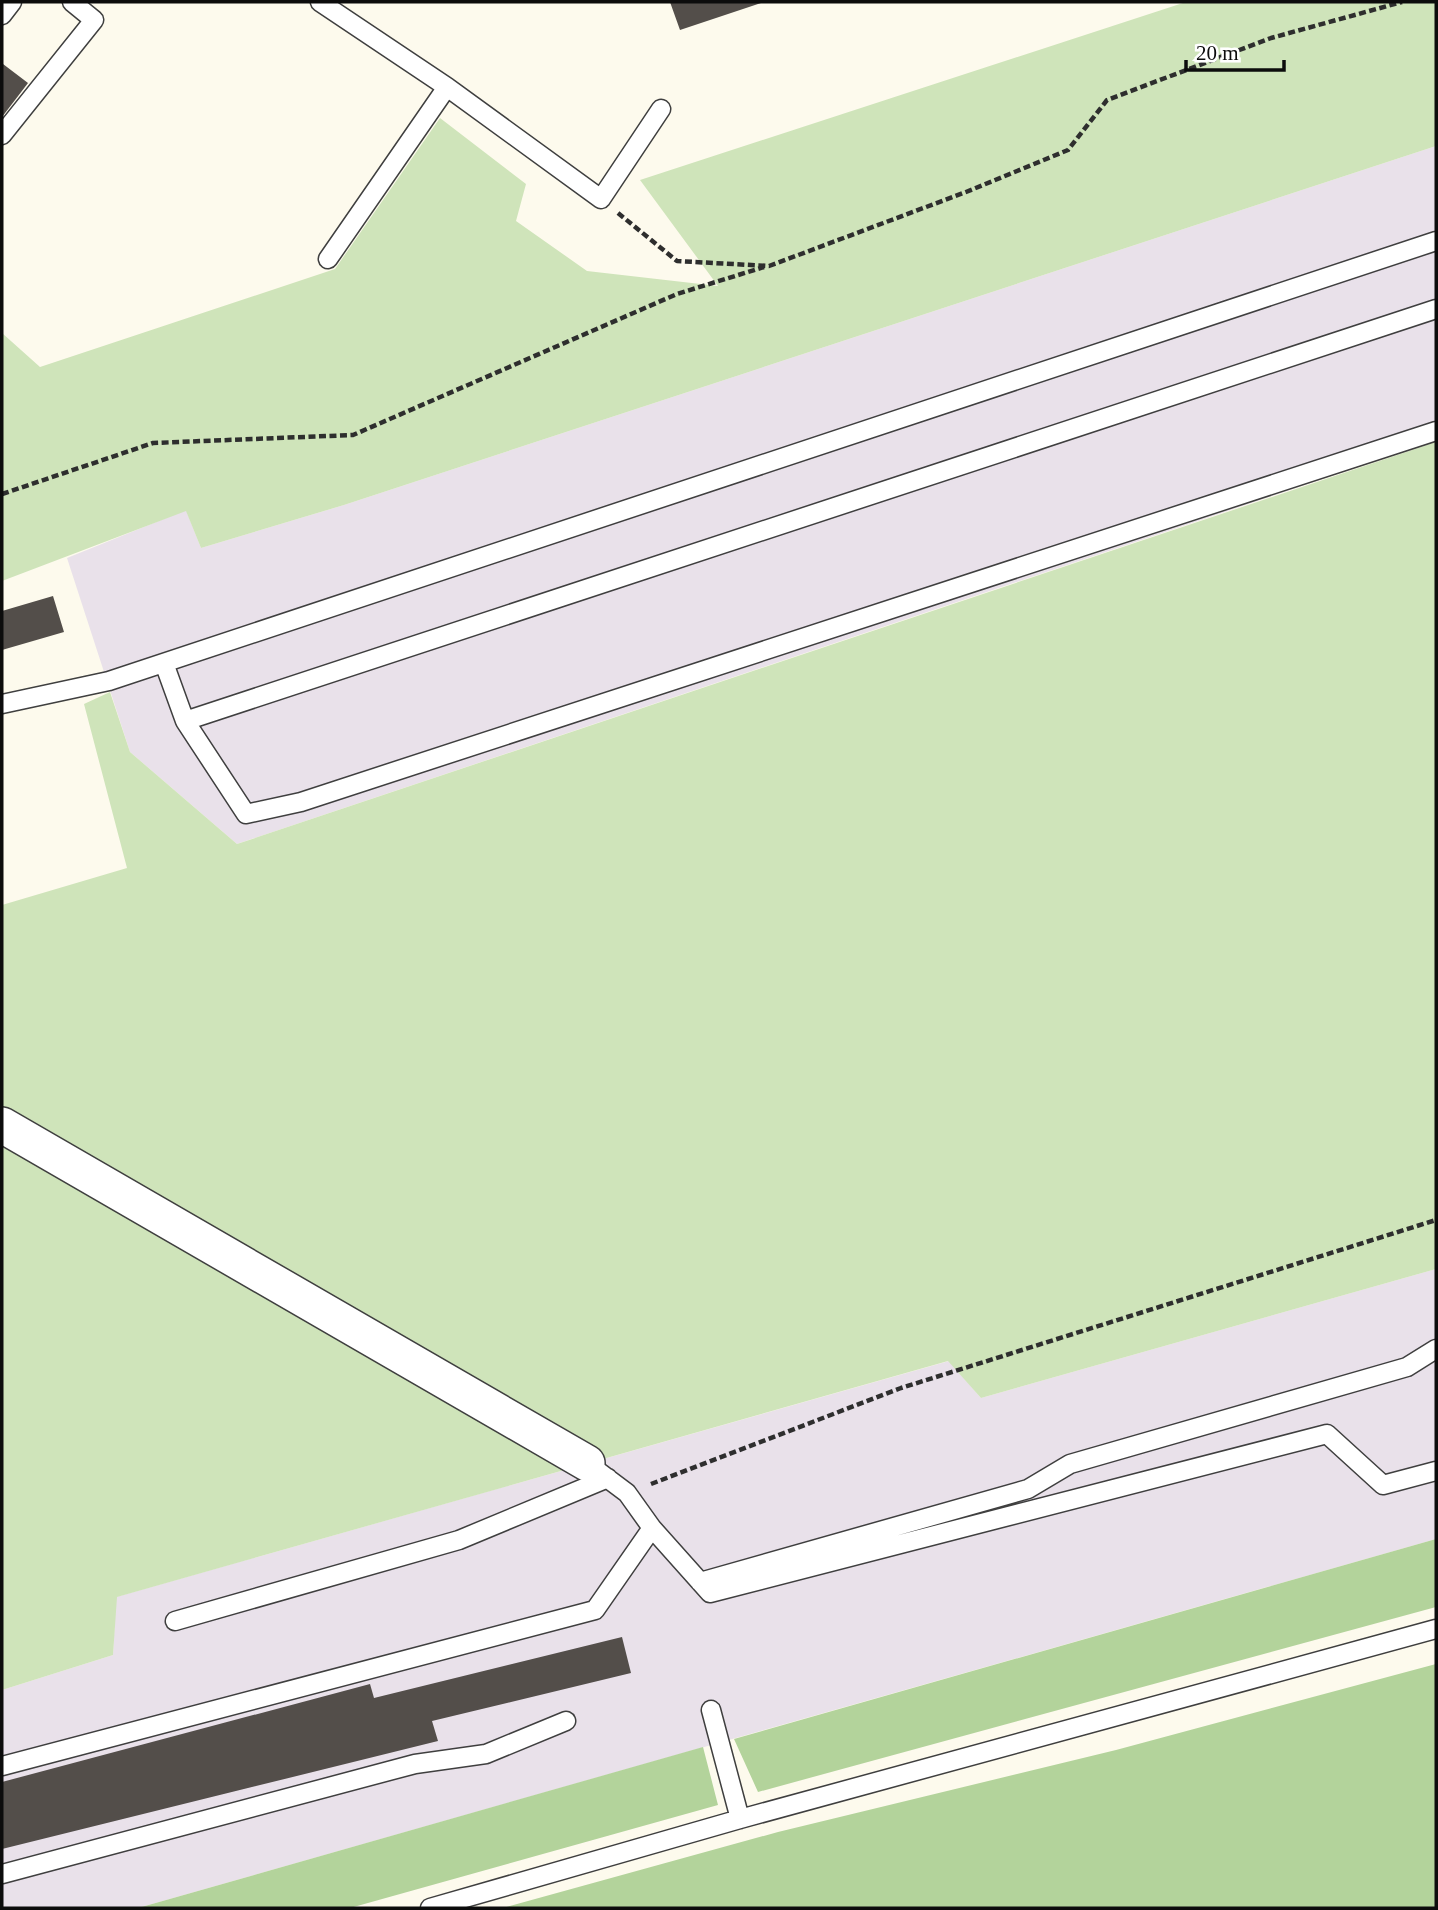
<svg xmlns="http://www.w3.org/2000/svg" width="1438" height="1910" font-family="'Times New Roman',serif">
<rect width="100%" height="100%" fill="#fdfaed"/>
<path fill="#e9e1ea" d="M1436,146V441L237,844L130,752L67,558L186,510L201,548L344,505Z
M1436,1269V1539L138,1908H2V1690L113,1655L116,1597L949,1361L981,1398Z"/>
<path fill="#cfe4ba" d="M1186,2H1436V146L344,505L201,548L186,511L2,581V333L40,367L335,269L440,118L526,184L516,221L587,271L718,286L640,180Z
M1436,442V1269L981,1398L948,1361L117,1597L113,1655L2,1690V905L127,868L84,704L110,692L130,752L237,844Z"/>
<path fill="#b3d39b" d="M1436,1539V1607L758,1792L734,1739Z
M1436,1664V1908H503L778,1832L1116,1750Z
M703,1747L718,1805L350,1908H138Z"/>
<path fill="#534e4a" d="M670,2H764L680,30Z
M3,64L28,83L2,117V66Z
M53,596L64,632L2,650V611Z
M622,1637L631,1673L432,1721L438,1741L2,1849V1782L370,1684L374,1698Z"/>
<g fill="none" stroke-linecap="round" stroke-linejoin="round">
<defs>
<path id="service" d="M320,2L447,87L601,199L661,109
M2,15L12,2
M2,135L94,20L72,2
M328,259L447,87
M164,663L185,721L1436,309
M2,704L109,681L1436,241
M185,721L246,814L301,802L1436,431
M652,1528L710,1593L1327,1434L1383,1485L1436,1471
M700,1582L1028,1489L1070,1464L1407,1367L1436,1349
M175,1621L459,1540L608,1478
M711,1710L740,1819
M2,1766L595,1610L652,1528L627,1493L587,1463
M2,1874L415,1764L486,1754L566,1721
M430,1908L740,1819L1436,1629"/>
<path id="minor" d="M2,1125L587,1463"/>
</defs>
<use href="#service" stroke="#3f3f3f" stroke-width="21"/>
<use href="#minor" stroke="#3f3f3f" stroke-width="38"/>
<path stroke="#2e2e2e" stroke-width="4.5" stroke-dasharray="7 3.5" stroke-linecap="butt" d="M618,213L677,261L769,266L966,192L1068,150L1107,100L1271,38L1402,2
M2,494L153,443L353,435L677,294L764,267
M651,1484L901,1388L1436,1220"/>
<use href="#service" stroke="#fff" stroke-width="18"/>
<use href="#minor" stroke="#fff" stroke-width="35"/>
</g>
<rect width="1438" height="1910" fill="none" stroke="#0c0c0c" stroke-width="7"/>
<path d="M1186 60v10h98v-10" fill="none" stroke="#0c0c0c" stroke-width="3.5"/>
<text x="1196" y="60" font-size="21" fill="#0c0c0c" stroke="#ffffff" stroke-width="5" paint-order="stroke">20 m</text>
</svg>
